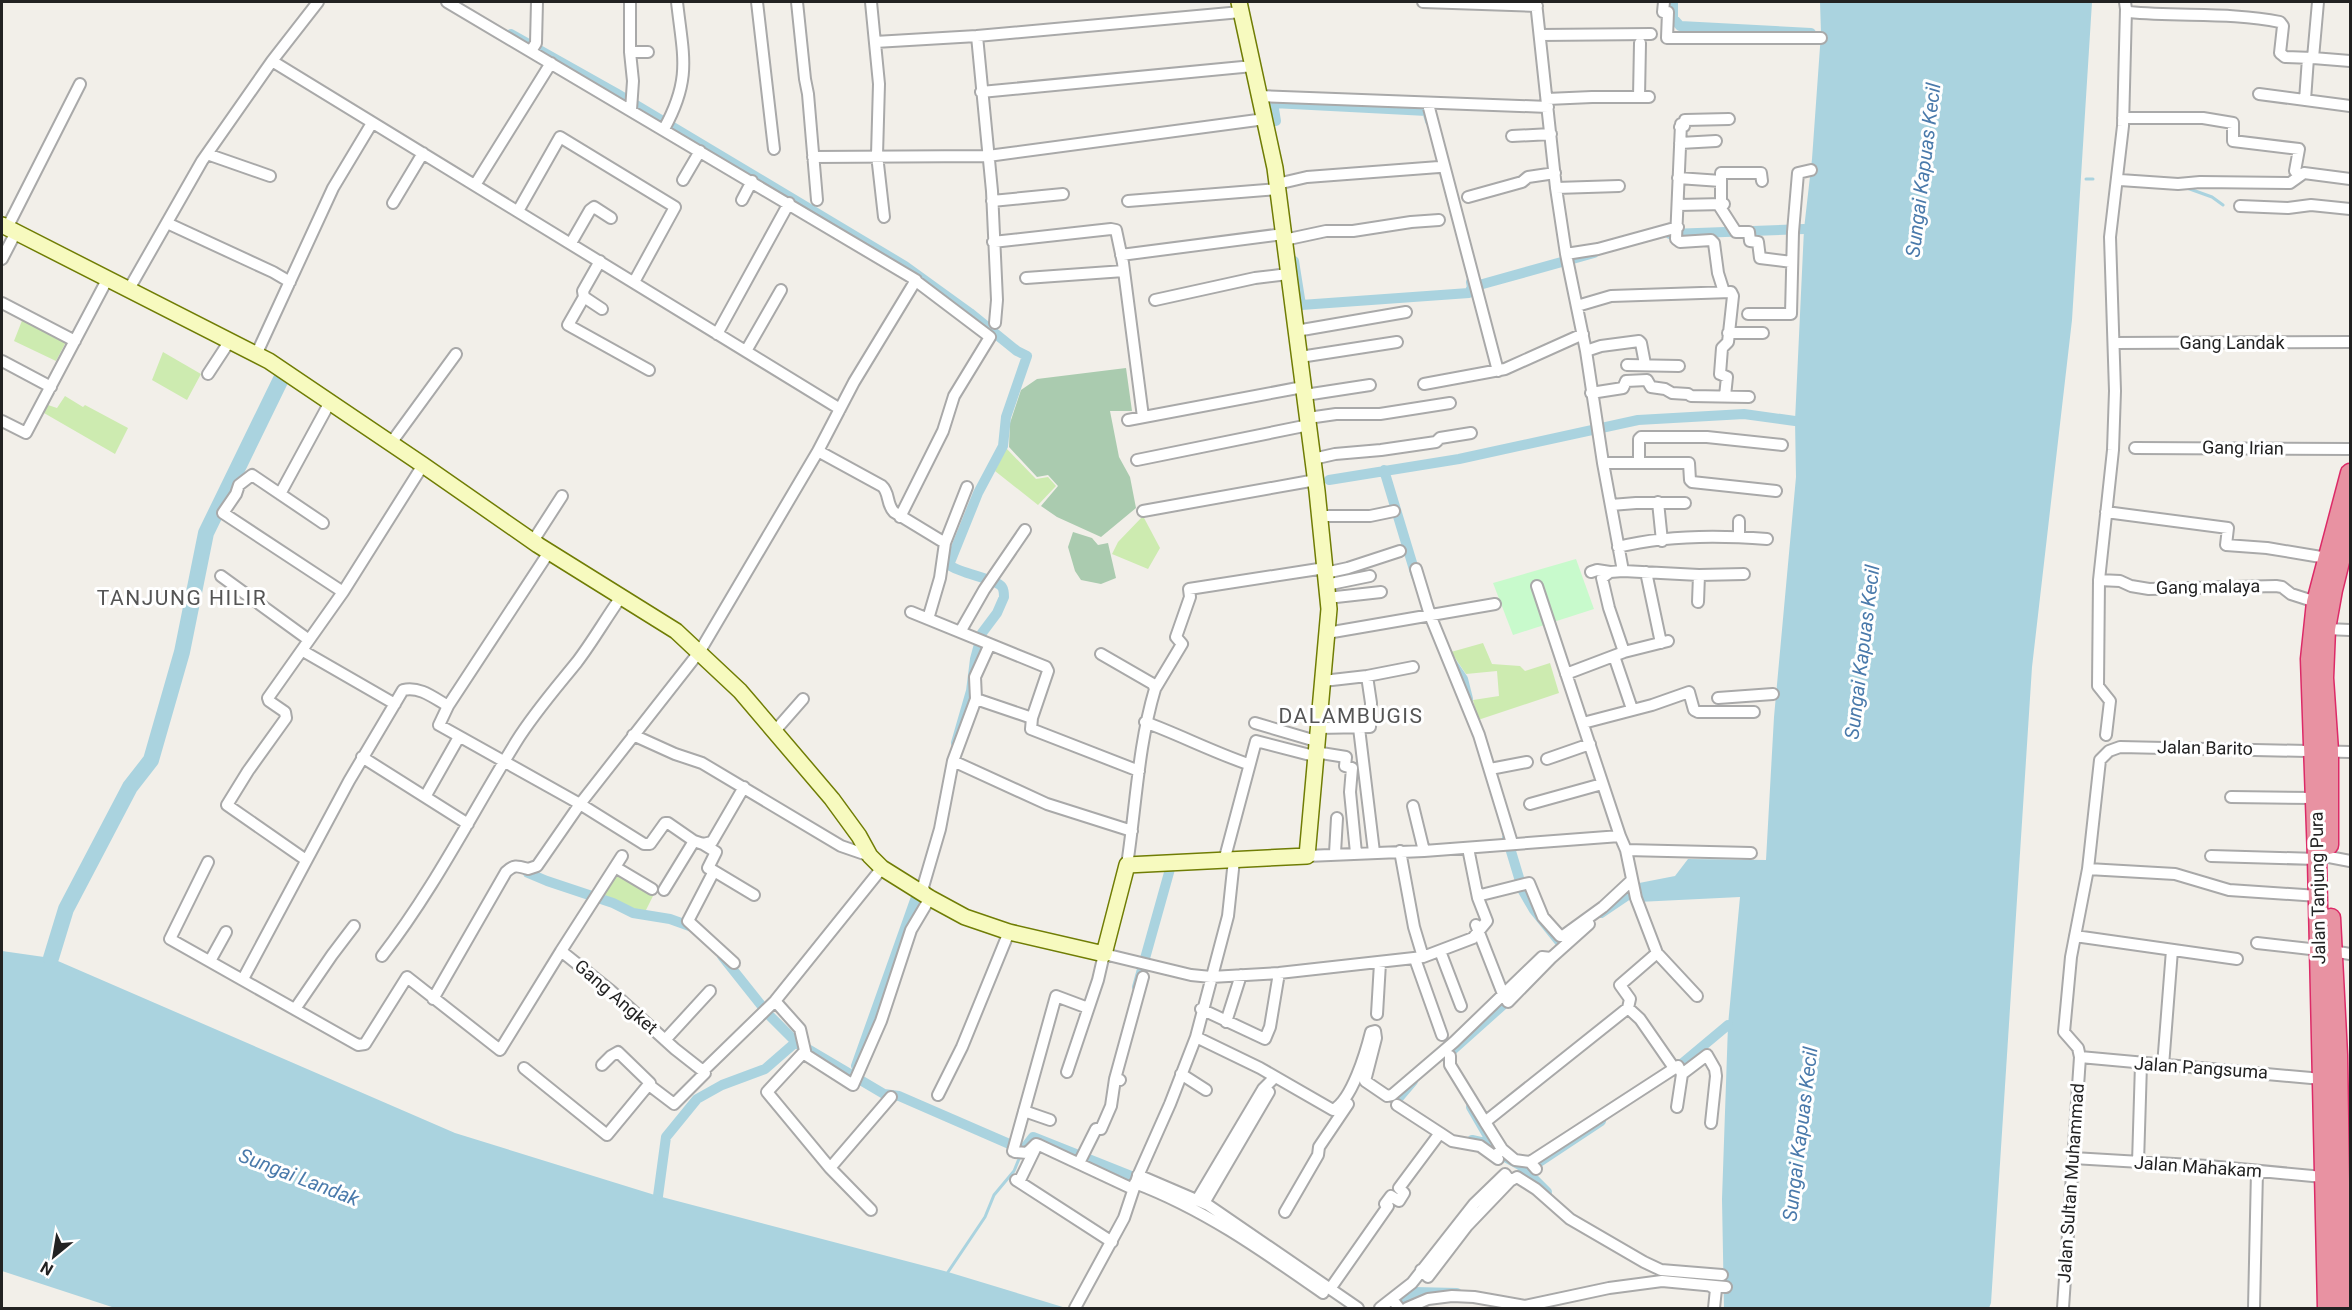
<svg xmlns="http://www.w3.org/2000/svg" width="2352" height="1310" font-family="Roboto,sans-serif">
<rect width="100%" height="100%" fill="#f2efe9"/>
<path fill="#cdebb0" d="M23,318L67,340L56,361L14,341Z
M163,352L201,374L187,400L152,380Z
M65,396L83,407L85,405L128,428L115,454L44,413L48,405L57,408Z
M1006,448L1036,479L1048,477L1056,486L1038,505L995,471Z
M1143,516L1160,548L1148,569L1112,554L1118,542Z
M1483,643L1492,664L1520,666L1525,671L1550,663L1559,693L1478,720L1473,700L1499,696L1497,671L1466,674L1451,652Z
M615,867L655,892L645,912C629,909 612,902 600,891Z"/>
<path fill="#aacbaf" d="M1126,368L1132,411H1110L1119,457L1130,477L1136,508L1101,537L1057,517L1041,506L1058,486L1048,475L1037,477L1009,447L1010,423L1021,390L1037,379Z
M1073,532L1092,538L1098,545L1108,543L1116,578L1101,584L1081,580L1075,571L1068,547Z"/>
<path fill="#c8facc" d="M1576,559L1594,609L1513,635L1493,583Z"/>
<path fill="#aad3df" d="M1820,2H2092L2072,320L2032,667L1991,1303L1989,1308H1724L1722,1199L1728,1025L1740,897L1638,902L1634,884L1675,876L1688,859L1766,860L1774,717L1796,477L1795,421L1804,229L1812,159L1821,33Z
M2,951L51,958L455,1133L658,1196L948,1272L1066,1308H115L2,1271Z"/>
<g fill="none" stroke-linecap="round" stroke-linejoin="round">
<path stroke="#aad3df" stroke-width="3" d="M2086,179H2093
M2187,188L2212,197L2223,205
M948,1272L985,1217L994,1195L1014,1171L1021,1154"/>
<path stroke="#aad3df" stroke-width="10" d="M1673,2V18L1680,26L1811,33
M511,34L616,93L905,266L970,313L1017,351L1027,356L1006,417L1003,446L978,493L949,565C961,574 997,579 1002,587C1004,590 1004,594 1004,597L997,613L982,633L975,659L971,691L956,743
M1259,121H1276L1273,103L1427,111L1430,121
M1670,234L1804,229
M1294,261L1301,305L1469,293L1472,287
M1471,282L1472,287L1594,253
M1384,470L1416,576
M1329,480L1459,459L1638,420L1744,414L1795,421
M1450,660L1463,679L1468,699
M1507,838L1523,891L1534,910L1562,945
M528,873L547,881L613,903L633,913L670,919L695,928
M1601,913L1635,890
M722,956L769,1015L796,1042L884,1094L899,1096L1023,1150L1033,1137L1146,1182
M1137,987L1170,869
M1448,1062L1447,1055L1513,996
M856,1066L920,886
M1673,1071L1728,1025
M1396,1101L1413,1081
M1471,1107L1489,1138
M1472,1140L1494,1145L1496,1152L1520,1165L1547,1192
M1527,1170L1601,1121
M658,1196L666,1137L697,1099L722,1085L765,1069L796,1042
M1394,1308L1414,1292L1457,1293"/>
<path stroke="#aad3df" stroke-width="16" d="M51,958L66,909L130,787L151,760L182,652L206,533L282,377"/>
<defs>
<path id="street" d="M630,2V52
M757,2L774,149
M797,2L805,79L808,94L817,200
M871,2L879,84L877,155L884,217
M1423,2L1537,6
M1536,2L1556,188L1566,254L1586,351L1603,463L1623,571
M1664,2L1663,12H1668L1667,38H1821
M2125,2L2126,9L2129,12C2179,17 2231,12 2280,22L2283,26L2280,53L2285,57L2313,58
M2318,2L2313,58L2350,61
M1540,35L1651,34
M977,36L992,191L997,300L995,323
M875,42L977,36L1241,12
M531,51L536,43L537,2
M272,61L318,2
M981,92L1253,66
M2259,94L2350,106
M1259,96L1548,107
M1639,97L1640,43
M1547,99L1592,97H1649
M2305,100L2308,58
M1428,104L1498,371
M631,110L633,81L630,52H648
M2123,118H2203L2233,123V141L2299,149L2295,171L2300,175
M1681,124L1676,239L1680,242L1711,240L1714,243L1718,273L1724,292
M1680,127L1684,126L1685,120L1729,119
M664,129C692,78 683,56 677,2
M1512,136L1551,134
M1680,143L1716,141
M207,154L270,176
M813,157L988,156L1265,119
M1678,178L1721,181
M683,180L700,151
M2120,180L2178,184L2200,182L2290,183L2304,173L2350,179
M1277,184L1307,177L1439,167
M475,185L551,63
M1556,188L1619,186
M1468,197L1522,182L1528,177L1555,173
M742,200L752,181
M992,201L1063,194
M1128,201L1278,189
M393,203L423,153
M1718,204L1736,232H1749L1750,241L1758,242L1760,258L1792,262
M1721,204V173H1761L1762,181
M1678,205L1724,204
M2240,206L2288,208L2311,205L2350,209
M518,211L560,137L675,207L634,282
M167,223L273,272L290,282
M7,228L80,84
M1284,240L1326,231H1353L1411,222L1439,220
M993,242L1111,229L1116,230L1123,263L1143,417
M571,243L590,210L594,207L611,218
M1566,254L1598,249L1678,227
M1121,255L1283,234
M2,259L16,232
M600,261L583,291L584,297L602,309
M1026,278L1124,271
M129,289L202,161L272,61L840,409
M584,297L568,325L649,370
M1155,300L1255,278L1288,274
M2,303L75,341
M1577,306L1611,296L1731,292L1733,296L1728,342L1722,348L1720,374L1727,377L1725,396
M1748,314H1791L1793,232L1798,173L1811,170
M1296,331L1406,312
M1728,333H1763
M717,334L789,203
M2114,343L2350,342
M746,351L781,290
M1586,351L1601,346L1639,341L1641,343L1645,364
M256,355L333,188L372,123
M1300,357L1397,342
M2,361L51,387
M1627,365L1679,366
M208,374L229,342
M1424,384L1505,369L1583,334
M1591,393L1623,388L1626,381L1647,380L1651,387L1665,389L1672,393L1688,394L1691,396L1749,397
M1305,395L1370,385
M1308,418L1336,414H1380L1450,403
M1128,420L1303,387
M2,421L26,433L108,278
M391,443L456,354
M2135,448L2350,449
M818,451L882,486C890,493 886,504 894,512L945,543
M1313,459L1335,454L1381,450L1436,442L1440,438L1471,433
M1137,460L1309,425
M1603,463H1689L1690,480L1692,482L1776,491
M1639,463V439L1641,437H1707L1782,445
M280,494L330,402
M1658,502L1662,541
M1611,505L1636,503H1685
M1143,511L1316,480
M2106,512L2228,528L2226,545L2267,548L2327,558
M1319,516H1370L1394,511
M900,517L943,431L954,396L990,337L916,281
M1739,521V537
M323,523L252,475L239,485L236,494L223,513L343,592
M533,541L562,496
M1618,547C1665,535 1718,535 1767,539
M549,552L448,706L439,725L580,804L644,844H650L665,823H668L694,841
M1416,569L1430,615L1479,735L1512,843
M1591,572L1597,570L1610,572
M1646,572L1661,643
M1325,573L1348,568L1400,551
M221,576L309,640
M2099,580L2120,581L2131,586L2149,589L2276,586L2282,587L2291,594L2316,602
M1326,585L1370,576
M1537,586L1620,836
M1327,598L1381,592
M1698,602L1699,575
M911,612L1046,667L1048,671L1032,718L1031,729L1139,771
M928,619L940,578L945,543L967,487
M2326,629L2350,630
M960,632L984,590L1025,530
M1327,633L1495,604
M303,651L395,704
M1624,652L1609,608L1602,578L1610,572L1623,571L1699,575L1744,574
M1101,654L1153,684L1155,689C1138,746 1136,806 1127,865
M1614,656L1632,709
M1566,674L1624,652L1668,641
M1323,681L1367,676L1413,667
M1155,689L1182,644L1176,637L1190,597L1189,589L1325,568
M1718,698L1773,694
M976,699L1032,718
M1145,722C1180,735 1213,752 1248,764
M1255,723L1316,741
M1583,723L1652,705L1689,692L1694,710L1698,712H1754
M1317,728L1370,727L1371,703L1367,676
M1359,728L1374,852
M774,732L803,699
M633,735L675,754L702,763L841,846L870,856
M2106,735L2110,701L2098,686L2099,580L2113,450L2115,391L2110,237L2123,126L2126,9
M1315,752L1346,757L1345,766L1352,768L1350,792L1356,853
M362,757L468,824
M1547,759L1590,744
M953,761L1047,804L1132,831
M1490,769L1527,762
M425,797L459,737
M2231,797L2315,798
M1530,804L1602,784
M1413,806L1424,851
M703,844L716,852L708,868L714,871
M1626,850L1751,853
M1400,851L1414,927L1423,957
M1335,853L1337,818
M1307,856L1424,851L1620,836L1626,850L1636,898L1657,953L1697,996
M2211,856L2317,859
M2329,857L2350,861
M306,860L227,805L248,771L286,718L285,712L269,701L268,698L343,592L423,465
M1224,861L1256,741L1314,756
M208,862L170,939L358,1045L365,1044L407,977L500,1050L561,951L611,991L675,1049L703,1071L775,1001L882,868
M615,867L652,889
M2088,869L2175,874L2229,890L2318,896
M664,890L694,841L703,844L712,842L744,787
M1477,892L1481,895L1529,883L1543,917L1560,936H1563L1603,907L1632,880
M926,896L923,887L940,829L953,761L976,699L975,677L990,644
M2075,936L2237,959
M2257,943L2319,950
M561,951L622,856
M1440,951L1461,1006
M2332,951L2350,954
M382,956C434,889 472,813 516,742C534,713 556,688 577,662C593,641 606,618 621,597
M1551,958L1589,924
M1415,959L1442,1035
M210,961L226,932
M734,963L688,921L714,871L754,895
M243,979L349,781L403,690C420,686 434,698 448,706
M433,999L506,872C514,864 518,866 528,869L537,866L580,804L700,651L818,451L854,382L916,280L447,2
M775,1001L800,1029L806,1055L853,1085L881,1021L911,930L930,898
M1628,1008L1630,999L1620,985L1657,953
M295,1009L332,955L354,926
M1201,1009L1265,1039L1270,1027L1279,973
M1377,1014L1380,963
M1226,1022L1241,975
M1196,1037L1260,1068L1333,1110C1352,1100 1366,1052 1371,1032L1375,1031L1376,1038L1365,1081L1387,1096L1392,1095L1454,1042L1542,957L1551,958L1508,1002L1503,994L1476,925
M665,1040L710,991
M804,1052L767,1092L830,1168
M1450,1056V1065L1485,1122
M2080,1057L2322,1079
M2163,1066L2172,950
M524,1068L607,1135L650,1083L618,1052L611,1056L602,1065
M1067,1072L1098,980L1104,954L1191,975L1211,977L1279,973L1423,957L1473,938L1487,921L1478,898L1468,848
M1181,1074L1206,1090
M1682,1074L1707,1055L1715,1069L1716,1076L1711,1123
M1115,1079L1143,977
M649,1085L674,1104L705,1073L703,1071
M938,1095L962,1047L1009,932
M1024,1111L1050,1120
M1440,1133L1452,1141L1480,1146L1498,1159
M1502,1149L1485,1122L1628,1008L1640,1019L1674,1068
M1013,1151L1056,996L1088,1008
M1015,1152L1027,1153L1036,1144L1039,1145L1133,1189
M1497,1154L1502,1149L1515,1160L1530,1162L1536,1169
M2073,1158L2208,1166L2323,1177
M1530,1162L1678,1066L1682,1074L1677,1107
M1079,1163L1096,1129H1101L1111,1106L1115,1079L1120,1080
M2138,1163L2141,1064
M1138,1175L1208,1205L1358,1308
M1016,1180L1112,1242
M1019,1182L1036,1147
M1135,1183C1204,1209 1263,1251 1323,1293
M1197,1200L1263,1089L1275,1077
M1204,1203L1269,1092L1263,1089
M871,1210L830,1168L891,1097
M1285,1212L1318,1155L1319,1147L1348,1104
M1421,1270L1428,1277L1467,1226L1510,1181L1517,1177L1536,1189L1570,1219L1644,1262L1661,1270L1722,1275
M1710,1286L1716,1289L1714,1308
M1330,1289L1386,1209L1388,1206L1385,1204L1391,1196L1399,1201L1404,1193L1399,1188L1440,1133L1397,1105
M1392,1299L1399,1308
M1075,1308L1124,1218L1138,1176L1170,1104L1196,1037L1228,916L1234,860
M1380,1308L1412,1283L1474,1204L1505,1174L1510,1181
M1407,1308L1428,1299L1452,1296L1474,1297L1525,1306L1609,1288L1662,1281L1726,1287
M2063,1308L2080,1057L2078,1048L2064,1032L2071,957L2088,869L2100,760L2109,751L2120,747L2350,752
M2254,1308L2257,1171"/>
<path id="secondary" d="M2,225L269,361L423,465L538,545L676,631L740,691L832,799L859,836L870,856L882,868L930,898L965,917L1009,932L1104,954L1127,865L1307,856L1329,609L1317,491L1275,168L1239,2"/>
<path id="highway" d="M2329,845V751L2324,678L2326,629L2333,590L2350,521
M2331,918L2338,1055L2342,1308
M2327,1308L2317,859L2310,659L2316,602L2350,473"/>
</defs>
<use href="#street" stroke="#a9a9a9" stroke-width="14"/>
<use href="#secondary" stroke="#707d05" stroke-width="18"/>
<use href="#highway" stroke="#dc2a67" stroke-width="21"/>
<use href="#street" stroke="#fff" stroke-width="10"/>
<use href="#secondary" stroke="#f7fabf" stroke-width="15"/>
<use href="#highway" stroke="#e892a2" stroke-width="18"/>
</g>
<g text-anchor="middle" stroke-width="6" stroke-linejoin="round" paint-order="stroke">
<g font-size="18" fill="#222" stroke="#fff">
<text x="2232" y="349">Gang Landak</text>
<text transform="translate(2243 448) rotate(1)" y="6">Gang Irian</text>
<text transform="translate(2208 587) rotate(-1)" y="6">Gang malaya</text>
<text transform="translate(2205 748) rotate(1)" y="6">Jalan Barito</text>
<text transform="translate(2318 888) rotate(-91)" y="6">Jalan Tanjung Pura</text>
<text transform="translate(616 997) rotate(41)" y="6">Gang Angket</text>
<text transform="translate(2201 1068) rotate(4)" y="6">Jalan Pangsuma</text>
<text transform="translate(2198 1167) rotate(4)" y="6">Jalan Mahakam</text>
<text transform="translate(2071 1183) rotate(-86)" y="6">Jalan Sultan Muhammad</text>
</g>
<g font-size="20" font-style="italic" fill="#4a7aab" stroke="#fff">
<text transform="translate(1923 170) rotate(-83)" y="7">Sungai Kapuas Kecil</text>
<text transform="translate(1862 652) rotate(-83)" y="7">Sungai Kapuas Kecil</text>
<text transform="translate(1800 1134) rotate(-83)" y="7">Sungai Kapuas Kecil</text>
<text transform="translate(299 1177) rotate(21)" y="7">Sungai Landak</text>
</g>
<g font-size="21" letter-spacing="1.5" fill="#555" stroke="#fff">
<text x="182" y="605">TANJUNG HILIR</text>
<text x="1351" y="723">DALAMBUGIS</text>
</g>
</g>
<rect width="2352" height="1310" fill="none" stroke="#222222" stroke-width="6"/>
<g transform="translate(54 1256) rotate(210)" stroke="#ffffff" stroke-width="4.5" paint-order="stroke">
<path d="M0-4.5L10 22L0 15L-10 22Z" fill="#222222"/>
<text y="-9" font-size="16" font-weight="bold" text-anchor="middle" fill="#222222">N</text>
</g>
</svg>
